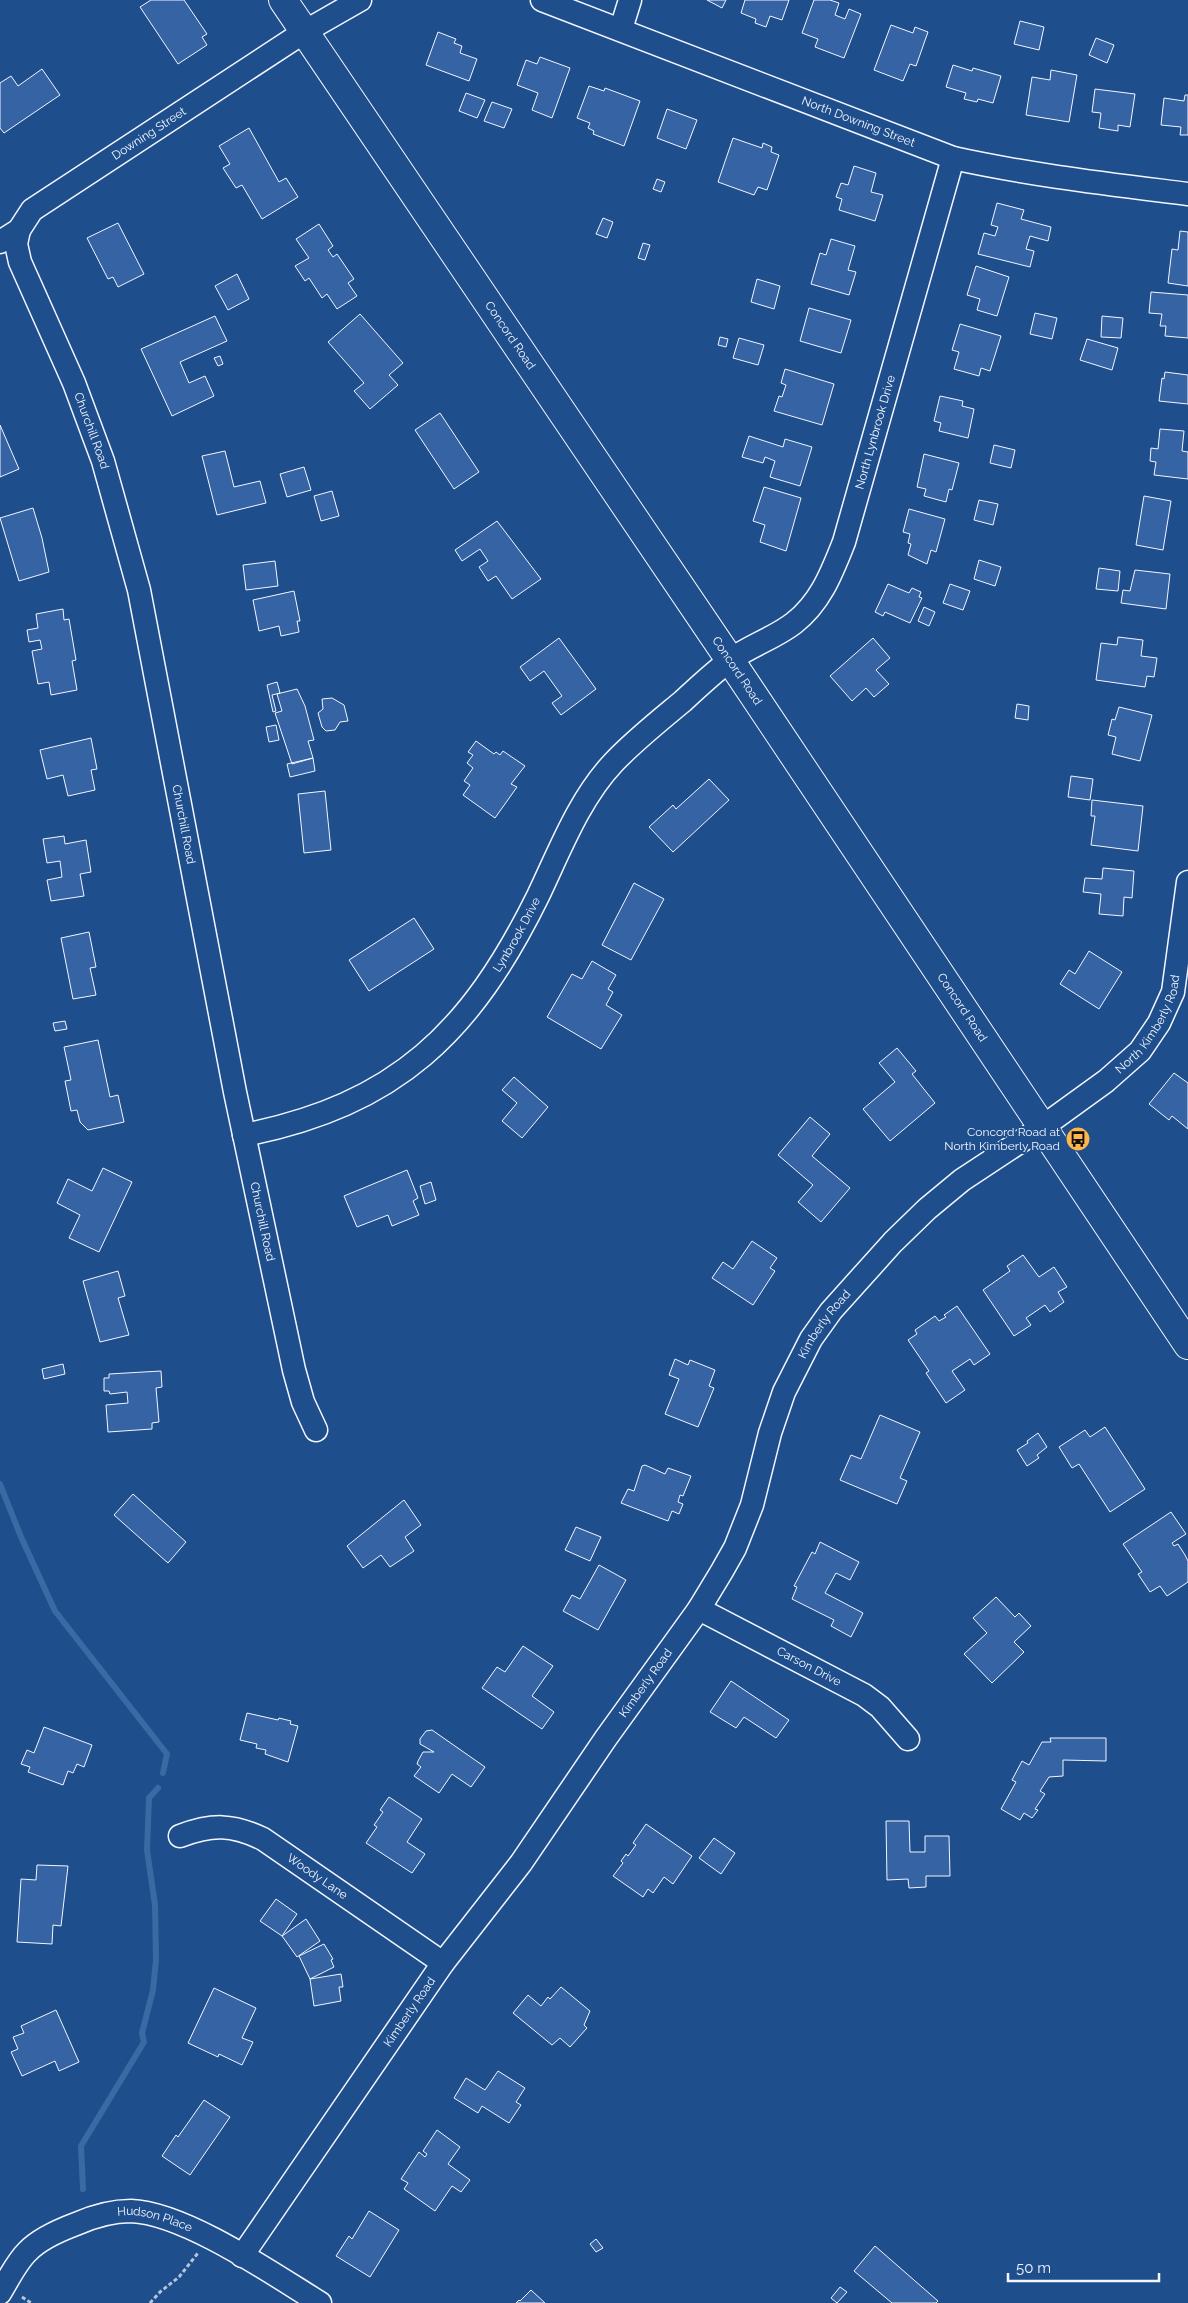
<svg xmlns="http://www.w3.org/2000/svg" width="1188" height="2303" font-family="Raleway,sans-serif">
<rect width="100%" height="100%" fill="#1f4e8c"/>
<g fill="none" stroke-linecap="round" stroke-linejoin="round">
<path stroke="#3b69a3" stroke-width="6" d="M0,1484L21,1537L55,1611L167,1754L163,1773
M83,2189L81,2146L144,2042L142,2033L153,1990L156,1960L155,1905L147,1850L149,1798L158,1788"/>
</g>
<path fill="#3563a3" stroke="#f2f6ff" d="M151,0H184L207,34L202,37L207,45L178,64L140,7Z
M707,0H726L722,8Z
M745,0H789L782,20L770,16L766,27L755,23L756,19L741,13Z
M814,0H830L839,3L835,15L845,19L849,9L861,14L844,58L815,47L818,39L802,33Z
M1020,21L1044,27L1039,50L1014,44Z
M891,25L913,33L915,27L928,32L916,66L910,64L903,81L874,70Z
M438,32L456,39L454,43L462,46L460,53L477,59L469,81L426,65Z
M1096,38L1114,45L1107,63L1089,55Z
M540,57L570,68L552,118L532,110L538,93L517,85L526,60L537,64Z
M953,65L972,71L973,68L1001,76L993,103L978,99L977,102L964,99L966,93L946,87Z
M42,69L60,95L4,133L0,128V83L11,76L18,86Z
M1051,70L1077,75L1069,122L1026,115L1032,77L1050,80Z
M589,86L604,91L605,88L640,101L624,146L593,134L594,131L588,128L590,123L577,118Z
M1095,89L1135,94L1130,127L1118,125V131L1099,128L1101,113L1092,112Z
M466,93L485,100L477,118L459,111Z
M1185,95H1188V135H1180L1181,127L1161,125L1164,98L1184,101Z
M492,102L512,109L504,128L484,121Z
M667,109L697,120L686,149L657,138Z
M249,128L279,182L286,178L298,197L262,219L242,185L236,188L223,168L230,164L219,146Z
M733,138L762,148L763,143L772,147L771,152L779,155L767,190L758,187L754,195L718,182Z
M854,166L876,173L871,192L883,195L875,221L839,210L842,199L836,197L841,183L848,185Z
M657,179L665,182L661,192L653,189Z
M997,203L1024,210L1021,219L1051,227L1048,241L1030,236L1026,249L1034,251L1030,267L978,254L984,233L995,236L998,227L991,225Z
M603,218L613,222L607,238L596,234Z
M118,223L144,274L118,287L113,277L108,279L87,238Z
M319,224L333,246L328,250L333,257L337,254L354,279L348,283L357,296L337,309L327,294L322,298L309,278L305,281L295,266L309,258L296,239Z
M1180,231L1188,232V286L1168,283L1172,249L1178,250Z
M831,239L855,246L848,270L856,272L849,295L811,284L820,253L826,255Z
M643,243L650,245L645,260L638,258Z
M976,266L1009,277L997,316L977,310L980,299L967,295Z
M237,274L249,299L228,310L215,286Z
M757,279L780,286L774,309L751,302Z
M1151,292L1188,295V338L1165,336L1166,326H1160L1162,314L1149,313Z
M809,308L851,320L841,353L800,341Z
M1035,313L1057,318L1052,339L1030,334Z
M360,314L403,363L389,375L398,385L370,409L354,391L364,383L328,342Z
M215,316L227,341L180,362L189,383L205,376L214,396L172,416L141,349Z
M1102,316L1123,318L1121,338L1101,337Z
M960,324L1001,336L990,371L981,368L979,376L954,369L959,352L952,350Z
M720,337L728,339L726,347L718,345Z
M739,338L764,345L758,365L733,358Z
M1087,339L1118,348L1112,370L1080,360Z
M220,356L223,364L218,366L214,358Z
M785,369L834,384L822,425L774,411L779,396L782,397L786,385L781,383Z
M1165,372L1188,375V404L1159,401L1162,378L1164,379Z
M940,396L963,401L962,406L974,409L968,438L939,431L941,423L934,421Z
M440,413L479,472L454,489L415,430Z
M0,425L19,469L0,477Z
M1160,429L1184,431L1182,451L1188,452V479L1154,475L1156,462L1150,461L1151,448L1158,449Z
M749,436L783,447L785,439L812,447L800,486L770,477L775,461L765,457L763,463L742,457Z
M994,445L1015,450L1011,468L990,463Z
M225,451L234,487L260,481L266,503L217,515L202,456Z
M924,454L959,463L952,490L949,489L946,502L924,496L926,489L917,487Z
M304,467L311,490L287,497L280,474Z
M764,487L801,498L786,551L760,542L765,525L753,521Z
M332,491L339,516L321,521L314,496Z
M1144,496L1171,501L1163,550L1136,545Z
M979,500L998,504L993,525L974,520Z
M33,508L42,538L49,572L19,581L0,518Z
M909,509L945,519L936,552L931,550L927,564L908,555L911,544L908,543L910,534L903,532Z
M497,521L541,579L512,599L496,576L488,581L479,567L488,561L480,549L462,561L455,550Z
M979,560L1001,567L995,586L974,579Z
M275,561L278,586L246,590L243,565Z
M1099,568L1120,571L1118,591L1096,589Z
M1135,570L1170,574L1166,609L1121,603L1123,590L1130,591Z
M888,584L909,593L912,588L921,592L919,597L922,598L910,623L885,612L883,616L875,612Z
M950,584L970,591L963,610L943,603Z
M294,591L300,621H297L299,632L281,636L279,626L259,631L253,600Z
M924,607L935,612L929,626L918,621Z
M63,609L64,620L69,619L76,660L72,661L77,690L51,695L49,682L38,684L32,651L42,649L40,640L29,642L27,630L38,628L36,614Z
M1118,637L1143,640L1141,656L1157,658L1154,677L1147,676L1145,687L1096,680L1101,643L1117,645Z
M559,638L596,689L561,715L552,703L562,696L544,671L530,681L520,667Z
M873,638L890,658L876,670L889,684L874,697L866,688L852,701L830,676Z
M277,682L280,693L272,695L276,711L273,712L267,685Z
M297,689L305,706L314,740L308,741L313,758L292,764L275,713L282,711L277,694Z
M332,698L344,705L348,721L340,722L335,730L326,731L322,727L318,713L323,709L322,699Z
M1017,704L1029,706L1028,720L1015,718Z
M1119,707L1152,715L1140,761L1112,754L1116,737L1108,735L1112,719L1115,720Z
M276,725L279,740L269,742L266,727Z
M91,738L97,769L91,770L95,790L68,796L63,775L47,779L40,750Z
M476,741L494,754L496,752L500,755L503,751L525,766L511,784L517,787L495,818L463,795L470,785L464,781L473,768L467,763L473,755L468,752Z
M313,758L315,771L290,777L287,764Z
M1071,776L1093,779L1090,800L1068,797Z
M709,779L729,800L673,852L649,827L673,805L676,809Z
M325,791L331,850L304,853L298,794Z
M1092,800L1143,806L1138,851L1091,845L1095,816H1091Z
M64,836L65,844L86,840L91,872L80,874L84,896L51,901L47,880L62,877L60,861L47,863L43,839Z
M1103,868L1134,871L1132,898L1124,897L1123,916L1099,914L1101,894L1083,892L1085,878L1102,879Z
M634,883L664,899L631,960L602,945Z
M414,918L434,949L369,991L349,960Z
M89,932L96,967L90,968L96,995L73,999L61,938Z
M1089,951L1122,972L1099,1009L1060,984L1069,970L1075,974Z
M592,961L616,975L608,989L613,992L606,1005L622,1015L601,1049L547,1017L572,974L582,979Z
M65,1021L67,1029L55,1031L53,1023Z
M98,1040L110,1097L118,1095L124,1122L88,1130L80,1122L77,1110L71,1111L65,1081L71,1080L64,1047Z
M897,1048L916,1071L912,1074L935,1103L890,1141L863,1109L895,1082L879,1063Z
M1174,1073L1188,1083V1129L1172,1116L1169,1120L1149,1104Z
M514,1077L548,1107L522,1138L502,1121L517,1103L502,1090Z
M810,1117L830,1134L812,1156L850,1188L821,1222L798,1202L813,1185L778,1155Z
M103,1168L132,1182L99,1252L69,1238L80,1215L57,1203L68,1179L92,1191Z
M407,1170L418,1198L413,1201L419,1215L392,1226L388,1215L357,1227L344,1196Z
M431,1182L436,1200L425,1204L420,1186Z
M752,1241L777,1258L770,1268L775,1271L753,1305L712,1278L723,1262L733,1269Z
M1023,1255L1039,1277L1054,1267L1067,1287L1058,1292L1064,1302L1050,1312L1045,1305L1026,1318L1031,1325L1014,1336L983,1290L1010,1271L1007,1266Z
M118,1271L125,1296L118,1298L129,1335L100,1342L83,1281Z
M957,1306L990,1354L974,1365L970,1359L952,1371L965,1390L946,1403L926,1373L929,1371L908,1340L917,1334L915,1330L935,1316L939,1321L946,1317L944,1315Z
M675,1359L688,1365L690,1360L715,1370L709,1386L714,1388L698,1427L665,1414L679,1379L669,1375Z
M63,1364L65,1374L44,1379L42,1369Z
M161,1371L162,1387L156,1388L159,1422L152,1423V1429L108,1432L106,1405L128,1403L127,1392L110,1394L109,1391H104V1378H109V1374Z
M880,1415L920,1432L900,1478L907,1481L897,1504L840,1480L851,1455L861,1459Z
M1105,1427L1145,1489L1110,1512L1079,1464L1072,1468L1059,1447L1085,1430L1090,1437Z
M1038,1433L1047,1447L1037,1455L1039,1458L1027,1466L1017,1450L1028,1443L1027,1441Z
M645,1465L665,1474L668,1468L691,1476L683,1496L680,1495L678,1502L683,1504L679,1514L672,1511L668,1521L621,1503L628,1489L634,1491L642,1466Z
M133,1494L186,1542L168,1563L114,1515Z
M404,1500L421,1525L405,1537L414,1551L390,1567L381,1555L363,1568L347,1546Z
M1171,1512L1186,1534L1172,1543L1174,1546L1178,1544L1185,1555L1188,1561V1582L1167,1596L1160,1586L1150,1592L1138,1574L1142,1572L1123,1544Z
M576,1527L601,1537L590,1561L565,1550Z
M820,1542L859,1562L850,1580L836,1573L825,1593L863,1613L851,1637L831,1626L834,1620L792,1599L797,1587L794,1586L812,1552L815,1554Z
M599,1565L626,1580L598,1630L563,1611L572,1595L580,1599Z
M996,1597L1015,1617L1019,1613L1031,1626L1014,1642L1024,1652L992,1683L964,1654L987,1633L973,1618Z
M523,1646L553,1666L532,1696L554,1712L542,1729L482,1688L497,1667L505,1672Z
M731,1681L789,1720L776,1738L744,1717L736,1728L710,1712Z
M247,1713L278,1720L279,1718L291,1721L290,1724L298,1726L288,1762L265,1754L266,1750L256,1748L257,1744L240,1740Z
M44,1727L92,1745L84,1767L77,1764L73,1773L68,1771L63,1785L28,1772L30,1767L21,1764L27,1750L34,1753Z
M432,1730L485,1767L471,1787L452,1774L439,1793L414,1776L421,1767L417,1764L418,1761L423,1752H434L420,1744V1739L426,1731Z
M1050,1738H1106V1761L1063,1760V1776L1049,1777L1040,1791L1045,1794L1035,1809L1038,1810L1032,1818L1024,1813L1020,1820L1001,1809L1016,1782L1012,1780L1022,1761L1029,1765L1042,1742H1051Z
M389,1797L422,1819L407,1842L425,1854L412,1873L366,1843L377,1827L374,1825L383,1812L380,1810Z
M886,1821H909L910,1852H925V1836H949L950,1876H926V1887L909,1888L908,1879L887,1880Z
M646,1824L692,1856L673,1884L664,1877L653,1893L648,1889L643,1897L613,1876L623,1863L621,1861L626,1854L628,1856L636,1845L633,1843Z
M714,1838L735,1853L721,1874L699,1858Z
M37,1865L68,1866L61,1926L53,1925L52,1944L17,1942L21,1879L36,1880Z
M276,1899L297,1914L282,1936L260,1921Z
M306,1919L320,1941L297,1957L282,1936Z
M324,1944L333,1959L331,1960L334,1967L310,1979L299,1956Z
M341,1974L343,1987H339L341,2001L314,2006L310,1979Z
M561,1987L590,2011L584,2025L587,2028L570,2047L560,2038L552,2045L513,2013L528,1995L541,2006L548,1997L550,1999Z
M214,1988L256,2008L242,2038L253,2042L242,2065L219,2054L218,2057L188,2043Z
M56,2010L79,2062L59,2071L55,2061L22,2076L11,2052L18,2049L13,2037L24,2033L21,2026Z
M498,2071L525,2088L516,2102L521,2105L509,2123L482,2106L478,2113L454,2098L466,2078L485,2090Z
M204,2100L230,2117L190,2175L162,2156L176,2135L178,2137Z
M437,2130L460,2147L448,2164L470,2180L461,2192L452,2186L435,2211L404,2189L408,2183L401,2179L419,2152L425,2157L427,2154L423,2151Z
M369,2211L399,2230L370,2277L336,2256L349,2236L352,2239Z
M596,2239L603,2248L596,2252L590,2244Z
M875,2246L938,2301L936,2303H892L854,2271Z
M840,2287L847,2292L837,2303L831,2298Z
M531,2290L545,2303H516L519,2300L520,2301Z"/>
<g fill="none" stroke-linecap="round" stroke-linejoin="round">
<defs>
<g id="minor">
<path id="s1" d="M542,0L953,158C1030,175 1109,184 1188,194"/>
<path d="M621,29L630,0"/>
<path id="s2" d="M19,230L16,244L20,262L74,383L103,461L139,590L235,1092L294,1370L303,1402L316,1430"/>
<path id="s3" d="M0,242L19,230L32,210L304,32L360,0"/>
<path id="s4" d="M244,1135C397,1105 471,1032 538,896C560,850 579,799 614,762C635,740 659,721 683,701C698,687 713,673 729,661C749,646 775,638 794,623C821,602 832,572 844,542L953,158"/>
<path id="s5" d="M699,1609L864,1695L880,1707L908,1739"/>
<path id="s6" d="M180,1836C212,1824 232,1824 263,1839L443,1963"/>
<path id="s7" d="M242,2256L443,1963L521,1863L606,1738L699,1609L722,1571L735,1548L752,1505L770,1433L784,1392L811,1339L831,1311L893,1242L927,1209L962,1180L1041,1128L1106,1081L1140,1051L1159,1023L1173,992L1188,882"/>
<path id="s8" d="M0,2293C8,2280 16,2263 27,2252C39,2239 60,2230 76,2224C94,2216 111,2211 131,2211C185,2213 273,2274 320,2303"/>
</g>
<g id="major">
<path id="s9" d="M283,0L730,660L1188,1345"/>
</g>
</defs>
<use href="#minor" stroke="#f2f6ff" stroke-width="25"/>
<use href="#major" stroke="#f2f6ff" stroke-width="30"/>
<path stroke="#b3c4dc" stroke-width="3" stroke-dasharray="4 2.5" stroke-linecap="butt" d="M22,2297L31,2303
M150,2303L160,2292L179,2277L198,2253"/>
<use href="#minor" stroke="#1f4e8c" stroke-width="22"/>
<use href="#major" stroke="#1f4e8c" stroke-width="28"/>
</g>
<defs>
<symbol id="bus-disc" viewBox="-11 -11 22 22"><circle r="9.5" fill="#ffb74d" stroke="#1f4e8c"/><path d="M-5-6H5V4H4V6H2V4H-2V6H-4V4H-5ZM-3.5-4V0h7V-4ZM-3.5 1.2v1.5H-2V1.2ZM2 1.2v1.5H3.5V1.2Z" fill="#111"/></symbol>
</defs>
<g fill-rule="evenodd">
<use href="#bus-disc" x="1064" y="1125" width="28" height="28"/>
</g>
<g text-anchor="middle" stroke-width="4" stroke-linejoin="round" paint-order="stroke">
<g font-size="12" fill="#f2f6ff" stroke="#1f4e8c">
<text dy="4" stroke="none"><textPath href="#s1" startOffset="339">North Downing Street</textPath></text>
<text dy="4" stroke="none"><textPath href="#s3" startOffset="186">Downing Street</textPath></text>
<text dy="4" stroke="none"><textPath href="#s9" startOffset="405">Concord Road</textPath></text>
<text dy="4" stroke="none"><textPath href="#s2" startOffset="216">Churchill Road</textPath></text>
<text dy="4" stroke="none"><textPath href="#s4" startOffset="990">North Lynbrook Drive</textPath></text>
<text dy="4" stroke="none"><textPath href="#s9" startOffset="810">Concord Road</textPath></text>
<text dy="4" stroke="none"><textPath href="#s2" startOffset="621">Churchill Road</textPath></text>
<text dy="4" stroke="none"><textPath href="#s4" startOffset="352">Lynbrook Drive</textPath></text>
<text dy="4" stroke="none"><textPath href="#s9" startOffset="1215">Concord Road</textPath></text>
<text dy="4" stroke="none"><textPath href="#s7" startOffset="1554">North Kimberly Road</textPath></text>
<text dy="4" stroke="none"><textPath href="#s2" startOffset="1026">Churchill Road</textPath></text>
<text dy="4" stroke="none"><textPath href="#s7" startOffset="1106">Kimberly Road</textPath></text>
<text dy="4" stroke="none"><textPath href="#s5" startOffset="124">Carson Drive</textPath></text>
<text dy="4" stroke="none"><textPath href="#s7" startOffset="701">Kimberly Road</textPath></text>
<text dy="4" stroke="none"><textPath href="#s6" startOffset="152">Woody Lane</textPath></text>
<text dy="4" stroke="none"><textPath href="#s7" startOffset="296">Kimberly Road</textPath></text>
<text dy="4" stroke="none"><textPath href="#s8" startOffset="188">Hudson Place</textPath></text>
</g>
<g font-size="12" fill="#f2f6ff" stroke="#1f4e8c" text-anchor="end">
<text x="1060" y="1136">Concord Road at<tspan x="1060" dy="14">North Kimberly Road</tspan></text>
</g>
</g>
<path d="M1008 2273v8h151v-8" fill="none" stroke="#f2f6ff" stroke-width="2.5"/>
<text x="1016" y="2273" font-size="15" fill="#f2f6ff" stroke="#1f4e8c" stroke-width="4" paint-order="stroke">50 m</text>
</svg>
